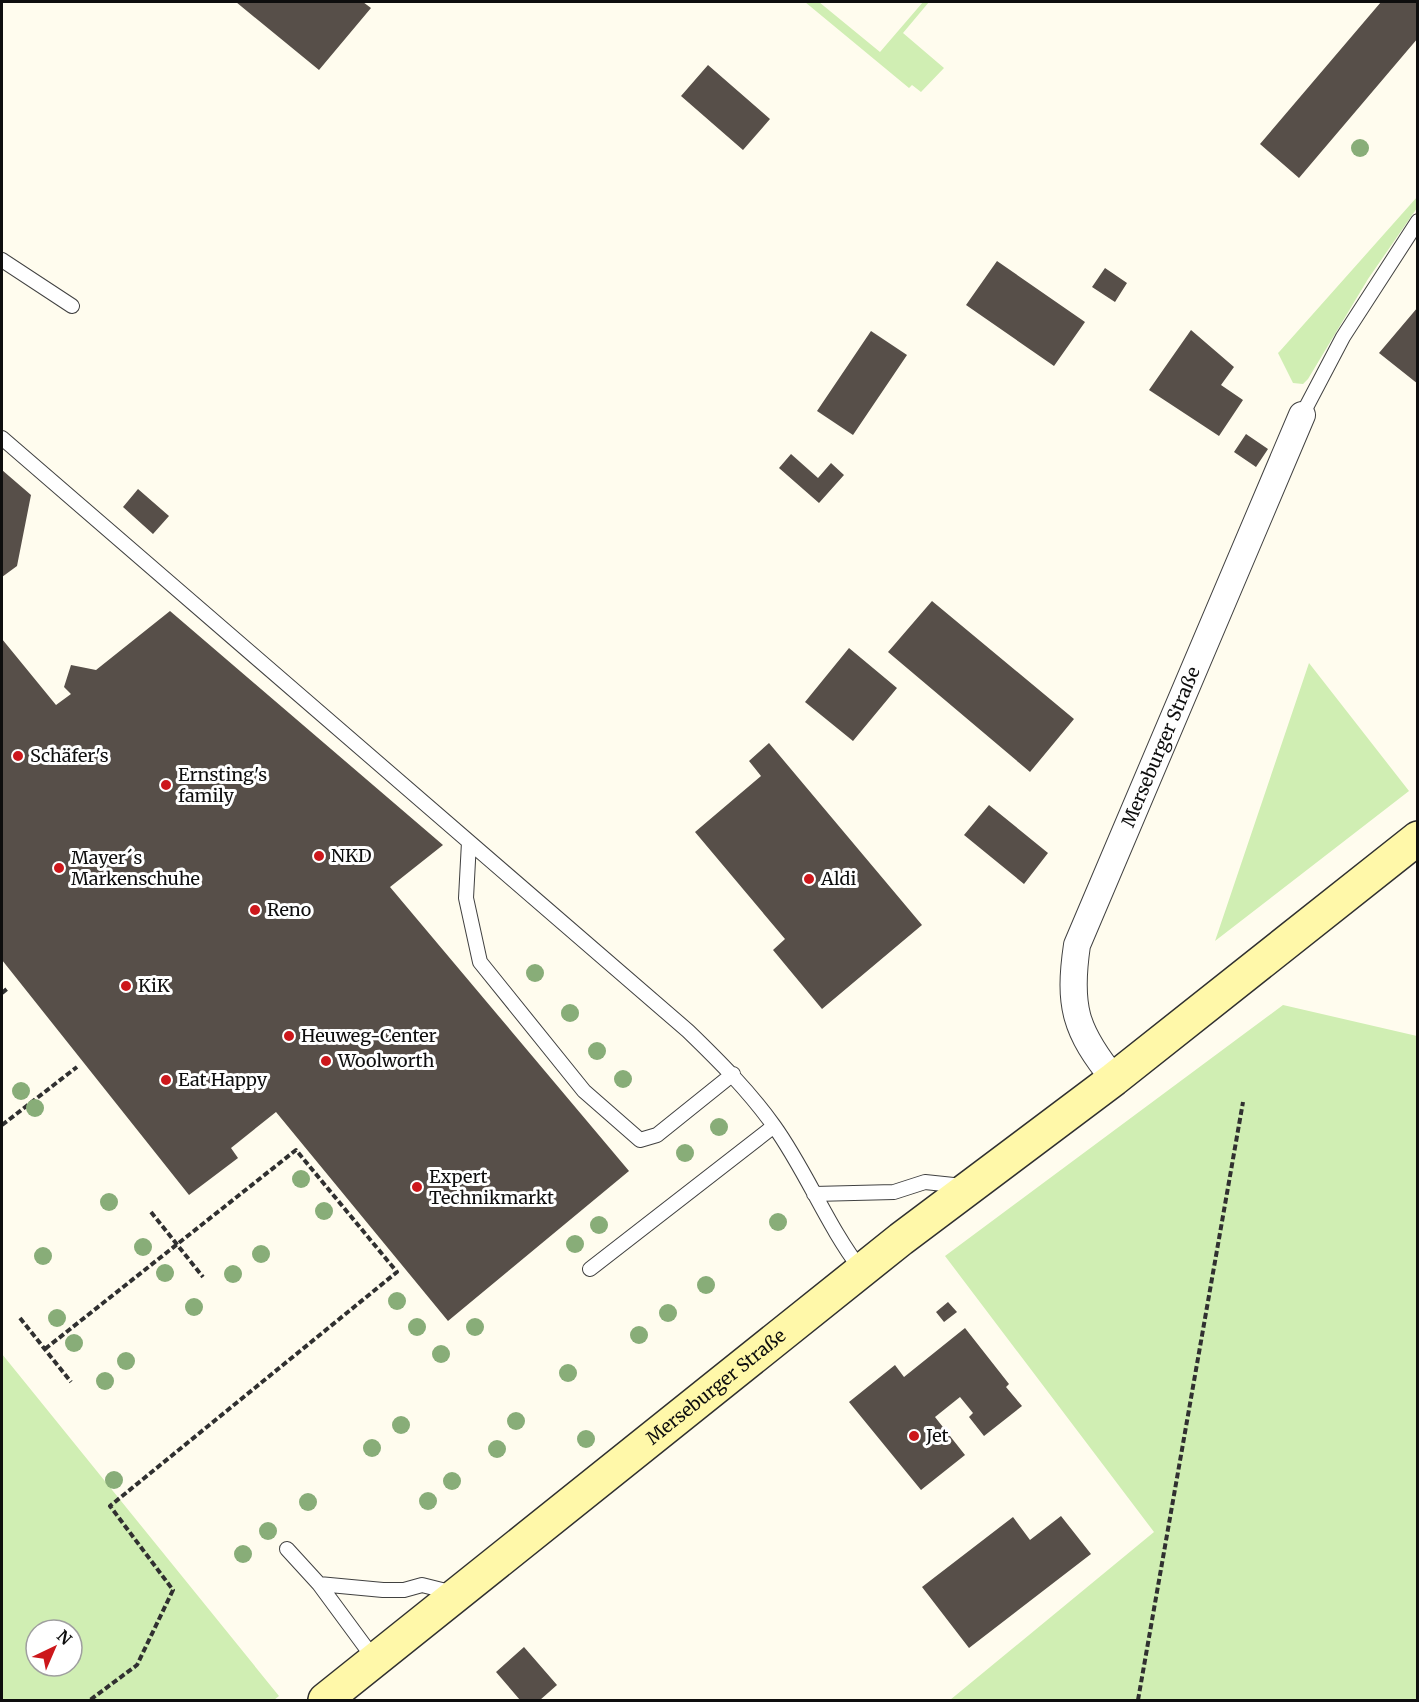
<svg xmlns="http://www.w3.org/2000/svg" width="1419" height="1702" font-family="Merriweather,serif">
<rect width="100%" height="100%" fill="#fffcee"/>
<path fill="#d0eeb3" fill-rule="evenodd" d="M805,2H819L880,52L923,2H929L903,33L944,68L921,92L912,85L909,88Z
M1417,197V208L1368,279L1308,379L1303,384L1293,383L1278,353L1280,351Z
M1309,663L1409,791L1215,941Z
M1283,1005L1417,1036V1700H950L1154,1532L945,1256Z
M2,1354L279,1696L274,1700H2ZM36,1630H72V1666H36Z"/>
<path fill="#574f49" d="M236,2H363L371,8L319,70Z
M1381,2H1418V38L1299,178L1260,144Z
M708,65L770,119L743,150L681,96Z
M997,261L1085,322L1054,366L966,305Z
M1105,268L1127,283L1115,302L1092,287Z
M1418,307V384L1379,353Z
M1191,330L1234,367L1221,385L1243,400L1219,436L1149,390Z
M871,331L907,355L853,435L817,411Z
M1246,434L1268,449L1256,467L1234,452Z
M791,454L818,478L831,463L844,475L819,503L779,468Z
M2,470L31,495L17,566L2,577Z
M138,489L169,516L153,534L123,507Z
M932,601L1074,719L1030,772L888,652Z
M170,611L443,845L390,887L629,1171L448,1321L276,1112L231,1148L238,1158L189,1195L2,960V639L56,705L71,694L64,687L71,665L96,670Z
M849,648L897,688L853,741L805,702Z
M769,743L922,925L822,1009L773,950L785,939L695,832L761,776L749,761Z
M989,805L1048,853L1024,884L964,835Z
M948,1302L957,1312L944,1322L936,1312Z
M965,1328L1009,1384L1006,1387L1022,1406L984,1436L969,1417L973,1413L960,1397L935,1417L965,1455L921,1490L849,1402L895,1365L904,1377Z
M1061,1516L1091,1554L969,1648L922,1587L1013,1517L1030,1540Z
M524,1647L557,1685L540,1700H520L496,1672Z"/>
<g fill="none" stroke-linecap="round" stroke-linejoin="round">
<defs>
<path id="lane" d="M2,260L72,306
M1302,415L1343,337L1418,221
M2,438L688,1031C719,1061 749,1091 774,1126C807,1172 827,1226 862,1271
M469,842L466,898L480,962L584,1091L640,1140L657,1135L733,1074
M814,1194L894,1192L925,1182L963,1186
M590,1269L774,1126
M287,1549L319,1584L375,1660
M319,1584L383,1590H404L422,1585L454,1593"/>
<g id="street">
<path id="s1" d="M1114,1079C1075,1031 1068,1006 1077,945L1302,415"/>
</g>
<g id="secondary">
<path id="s2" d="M325,1700L901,1239L1114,1079L1418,838"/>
</g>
</defs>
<use href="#lane" stroke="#414141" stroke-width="16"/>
<use href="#street" stroke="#414141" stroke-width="28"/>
<use href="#secondary" stroke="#303030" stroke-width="36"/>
<path stroke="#303030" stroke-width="4" stroke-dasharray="6 3" stroke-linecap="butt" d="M2,993L8,988
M2,1125L77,1067
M151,1212L203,1277
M20,1318L71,1382
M45,1349L296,1150L397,1272L110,1506L173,1590L137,1665L90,1700
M1138,1700L1243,1102"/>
<use href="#lane" stroke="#fff" stroke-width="14"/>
<use href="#street" stroke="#fff" stroke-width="26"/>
<use href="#secondary" stroke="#fff8a9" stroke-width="33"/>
</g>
<g fill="#88ad78">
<circle cx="1360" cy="148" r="9"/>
<circle cx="535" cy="973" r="9"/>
<circle cx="570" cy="1013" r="9"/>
<circle cx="597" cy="1051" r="9"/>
<circle cx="623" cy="1079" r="9"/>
<circle cx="21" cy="1091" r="9"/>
<circle cx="35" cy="1108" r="9"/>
<circle cx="719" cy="1127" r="9"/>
<circle cx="685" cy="1153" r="9"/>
<circle cx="301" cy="1179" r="9"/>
<circle cx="109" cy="1202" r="9"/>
<circle cx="324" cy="1211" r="9"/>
<circle cx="778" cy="1222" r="9"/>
<circle cx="599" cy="1225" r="9"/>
<circle cx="575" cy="1244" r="9"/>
<circle cx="143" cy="1247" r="9"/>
<circle cx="261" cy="1254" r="9"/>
<circle cx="43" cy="1256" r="9"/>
<circle cx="165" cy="1273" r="9"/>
<circle cx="233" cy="1274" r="9"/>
<circle cx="706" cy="1285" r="9"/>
<circle cx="397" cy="1301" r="9"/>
<circle cx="194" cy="1307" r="9"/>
<circle cx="668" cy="1313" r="9"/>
<circle cx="57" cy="1318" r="9"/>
<circle cx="417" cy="1327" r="9"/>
<circle cx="475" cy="1327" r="9"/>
<circle cx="639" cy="1335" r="9"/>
<circle cx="74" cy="1343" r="9"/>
<circle cx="441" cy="1354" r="9"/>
<circle cx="126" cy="1361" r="9"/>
<circle cx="568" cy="1373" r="9"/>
<circle cx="105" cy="1381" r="9"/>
<circle cx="516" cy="1421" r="9"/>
<circle cx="401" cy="1425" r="9"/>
<circle cx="586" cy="1439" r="9"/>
<circle cx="372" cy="1448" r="9"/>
<circle cx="497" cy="1449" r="9"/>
<circle cx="114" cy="1480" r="9"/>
<circle cx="452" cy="1481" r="9"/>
<circle cx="428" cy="1501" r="9"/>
<circle cx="308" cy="1502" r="9"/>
<circle cx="268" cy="1531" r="9"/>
<circle cx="243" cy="1554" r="9"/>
</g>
<g fill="#cc171b" stroke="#fff" stroke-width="2">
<circle cx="18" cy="756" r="6"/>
<circle cx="166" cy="785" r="6"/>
<circle cx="319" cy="856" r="6"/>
<circle cx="59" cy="868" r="6"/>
<circle cx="809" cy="879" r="6"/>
<circle cx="255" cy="910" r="6"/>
<circle cx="126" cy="986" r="6"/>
<circle cx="289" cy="1036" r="6"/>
<circle cx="326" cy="1061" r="6"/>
<circle cx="166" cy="1080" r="6"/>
<circle cx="417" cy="1187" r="6"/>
<circle cx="914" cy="1436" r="6"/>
</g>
<g text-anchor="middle" stroke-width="6" stroke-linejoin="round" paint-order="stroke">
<g font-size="18" fill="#0e0e0e" stroke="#fff">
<text dy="6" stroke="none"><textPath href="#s1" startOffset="360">Merseburger Straße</textPath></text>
<text dy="6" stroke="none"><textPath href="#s2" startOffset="501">Merseburger Straße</textPath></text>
</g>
<g font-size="18" fill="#0e0e0e" stroke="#fff" text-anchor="start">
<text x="30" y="762">Schäfer's</text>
<text x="178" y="781">Ernsting's<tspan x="178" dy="21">family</tspan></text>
<text x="331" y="862">NKD</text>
<text x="71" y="864">Mayer´s<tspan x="71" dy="21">Markenschuhe</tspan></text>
<text x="821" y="885">Aldi</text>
<text x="267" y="916">Reno</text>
<text x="138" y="992">KiK</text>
<text x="301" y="1042">Heuweg-Center</text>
<text x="338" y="1067">Woolworth</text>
<text x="178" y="1086">Eat Happy</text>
<text x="429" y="1183">Expert<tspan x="429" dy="21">Technikmarkt</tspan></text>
<text x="926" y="1442">Jet</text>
</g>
</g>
<rect width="1419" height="1702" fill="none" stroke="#0e0e0e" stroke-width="6"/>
<g transform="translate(54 1648) rotate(44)"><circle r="28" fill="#ffffff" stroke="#9f9f9f" stroke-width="1.5"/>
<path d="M0-4.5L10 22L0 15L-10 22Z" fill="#cc171b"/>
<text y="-9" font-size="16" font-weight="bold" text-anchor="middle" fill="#0e0e0e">N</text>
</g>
</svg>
